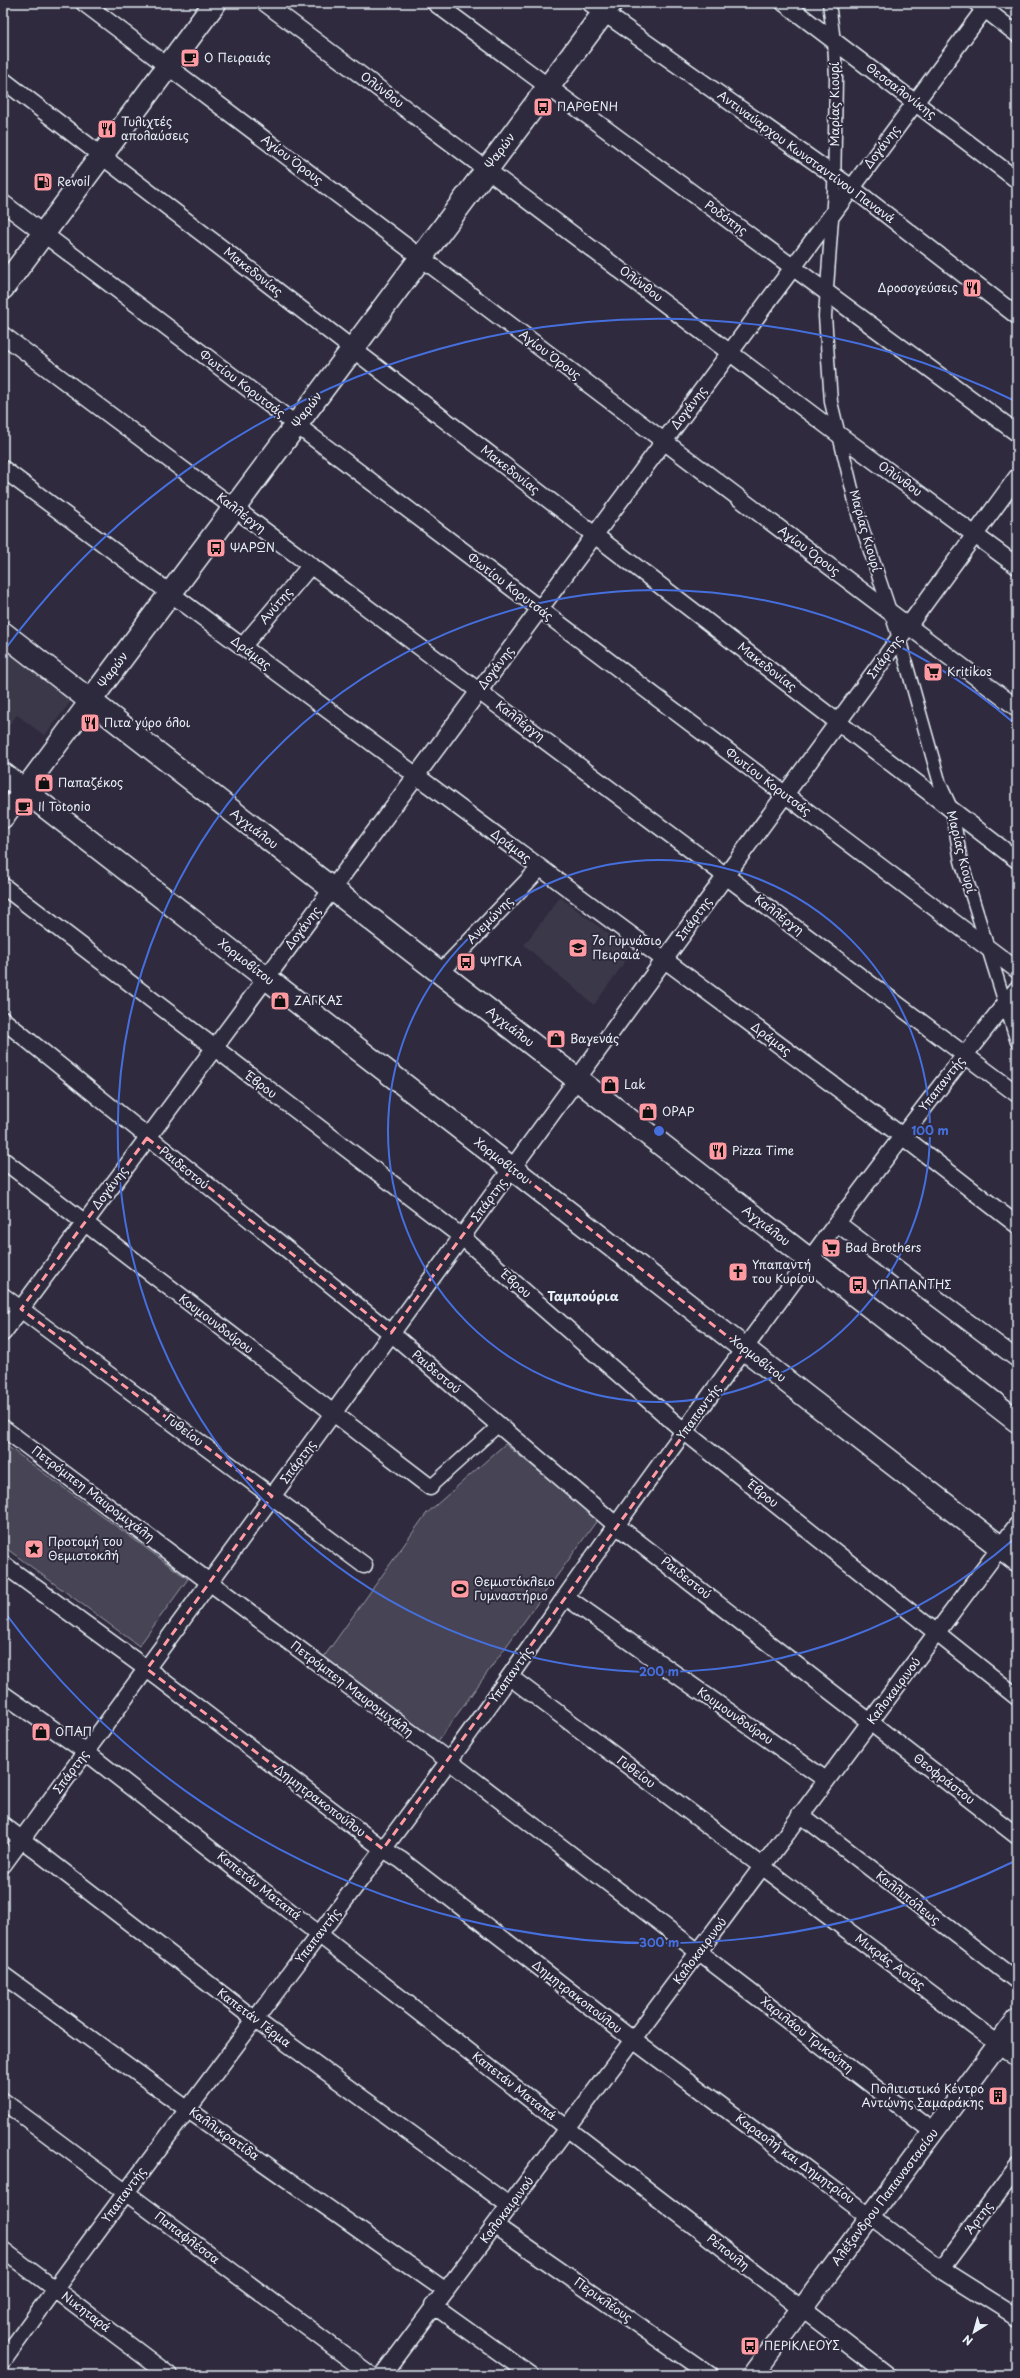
<svg xmlns="http://www.w3.org/2000/svg" width="1020" height="2378" font-family="'Playpen Sans',sans-serif">
<rect width="100%" height="100%" fill="#2f2a3d"/>
<filter id="ink" filterUnits="userSpaceOnUse"><feTurbulence type="fractalNoise" baseFrequency=".025" numOctaves="2"/><feDisplacementMap in="SourceGraphic" scale="8" xChannelSelector="R" yChannelSelector="G"/><feConvolveMatrix kernelMatrix="1 2 1 2 8 2 1 2 1" color-interpolation-filters="sRGB"/></filter>
<g filter="url(#ink)">
<path fill="#3b3749" d="M3,643L74,697L45,736L17,715L3,733Z
M560,897L632,952L594,1005L524,945Z"/>
<path fill="#464455" stroke="#979aa6" d="M3,1443L188,1579L139,1646L3,1546Z
M505,1444L598,1519L438,1741L323,1658L426,1514Z"/>
<g fill="none" stroke-linecap="round" stroke-linejoin="round">
<defs>
<path id="pedestrian" d="M829,3L834,41L836,78L834,190L825,316L831,402L859,518L899,638L940,784L952,810L961,861L1017,1042
M430,1487L499,1425"/>
<path id="minor" d="M84,3L1017,708
M265,3L838,434L1017,566
M435,3L1017,433
M590,3L852,188L1017,316
M784,3L1017,180
M977,3L1017,34
M3,80L1017,860
M3,203L1017,970
M3,335L1017,1094
M3,469L902,1136L1017,1225
M242,647L311,565
M3,886L462,1237L685,1432L1017,1697
M440,973L540,868
M3,1020L391,1333L616,1525L1017,1836
M3,1160L430,1487
M837,1223L1017,1359
M3,1296L364,1565
M3,1333L989,3
M3,1428L449,1761L933,2132
M3,1564L159,1678L383,1849L401,1860L633,2040L941,2269L1017,2317
M566,1597L826,1780
M510,1677L1017,2058
M3,1694L86,1752L568,2129L888,2375
M800,1814L1017,1981
M3,1825L254,2019L510,2206
M3,1865L1017,477
M3,1975L187,2109L446,2291
M3,2101L371,2375
M496,2226L710,2375
M3,2250L169,2375
M941,2269L1017,2167
M433,2305L531,2375
M3,2361C148,2158 300,1962 448,1762C506,1684 560,1603 617,1524C747,1344 878,1163 1017,989
M383,2375L1017,1525"/>
<path id="tertiary" d="M3,818L90,701
M753,2375L1017,2019"/>
<path id="secondary" d="M3,288L215,3
M3,633L1017,1421
M90,701L611,3
M3,774L1017,1560"/>
</defs>
<use href="#pedestrian" stroke="#e8f1f8" stroke-width="15"/>
<use href="#minor" stroke="#e8f1f8" stroke-width="19"/>
<use href="#tertiary" stroke="#e8f1f8" stroke-width="23"/>
<use href="#secondary" stroke="#e8f1f8" stroke-width="25"/>
<use href="#pedestrian" stroke="#2f2a3d" stroke-width="12"/>
<use href="#minor" stroke="#2f2a3d" stroke-width="16"/>
<use href="#tertiary" stroke="#2f2a3d" stroke-width="20"/>
<use href="#secondary" stroke="#2f2a3d" stroke-width="22"/>
</g>
</g>
<path fill="none" stroke="#ff9aa2" stroke-width="3" stroke-dasharray="8 5" stroke-linejoin="round" d="M147,1138L391,1333L512,1168L745,1350L383,1849L147,1669L272,1496L21,1309Z"/>
<g fill="none" stroke="#466fde" stroke-width="2">
<circle cx="659" cy="1131" r="271"/>
<path d="M1014 1539A541 541 0 1 1 1014 723"/>
<path d="M1015 1861A812 812 0 0 1 6 1614M6 648A812 812 0 0 1 1015 401"/>
</g>
<defs>
<symbol id="cafe-square" viewBox="-11 -11 22 22"><rect x="-9" y="-9" width="18" height="18" rx="4" fill="#ff9aa2" stroke="#2f2a3d"/><path d="M-5.5-4.5H6V0H3Q3 3.5 0 3.5H-2.5Q-5.5 3.5-5.5 0ZM3-3.2v2h1.7v-2ZM-6 4.5H4V6H-6Z" fill="#111"/></symbol>
<symbol id="bus-square" viewBox="-11 -11 22 22"><rect x="-9" y="-9" width="18" height="18" rx="4" fill="#ff9aa2" stroke="#2f2a3d"/><path d="M-5-6H5V4H4V6H2V4H-2V6H-4V4H-5ZM-3.5-4V0h7V-4ZM-3.5 1.2v1.5H-2V1.2ZM2 1.2v1.5H3.5V1.2Z" fill="#111"/></symbol>
<symbol id="restaurant-square" viewBox="-11 -11 22 22"><rect x="-9" y="-9" width="18" height="18" rx="4" fill="#ff9aa2" stroke="#2f2a3d"/><path d="M-5-6h1v4h1v-4h1v4h1v-4h1v5L-1.5 .5V6h-2V.5L-5-1ZM5-6V6H3V1.5H1.5Q1.5-4 5-6Z" fill="#111"/></symbol>
<symbol id="fuel-square" viewBox="-11 -11 22 22"><rect x="-9" y="-9" width="18" height="18" rx="4" fill="#ff9aa2" stroke="#2f2a3d"/><path d="M-5.5-6h7V0h2V4h1.3V-2.5L3-4.5l.8-.8L6-3V5H2.5V1h-1V6h-7ZM-4.2-4.7v3.2H.2V-4.7Z" fill="#111"/></symbol>
<symbol id="supermarket-square" viewBox="-11 -11 22 22"><rect x="-9" y="-9" width="18" height="18" rx="4" fill="#ff9aa2" stroke="#2f2a3d"/><path d="M-6-5.5h2.5l.6 2H6L4.5 2H-2.5L-4.4-4H-6ZM-1.5 3.2a1.3 1.3 0 1 0 .1 0ZM3 3.2a1.3 1.3 0 1 0 .1 0Z" fill="#111"/></symbol>
<symbol id="shop-square" viewBox="-11 -11 22 22"><rect x="-9" y="-9" width="18" height="18" rx="4" fill="#ff9aa2" stroke="#2f2a3d"/><path d="M-5-2.5h2.3a2.7 3.5 0 0 1 5.4 0H5L5.5 6h-11ZM-1.5-2.5h3a1.5 2.3 0 0 0-3 0Z" fill="#111"/></symbol>
<symbol id="school-square" viewBox="-11 -11 22 22"><rect x="-9" y="-9" width="18" height="18" rx="4" fill="#ff9aa2" stroke="#2f2a3d"/><path d="M0-5L7-2L0 1L-7-2ZM-4 1L0 2.5L4 1V4Q0 6-4 4Z" fill="#111"/></symbol>
<symbol id="church-square" viewBox="-11 -11 22 22"><rect x="-9" y="-9" width="18" height="18" rx="4" fill="#ff9aa2" stroke="#2f2a3d"/><path d="M-1.2-6h2.4v3.5h3.3v2.4h-3.3V6h-2.4V-.1h-3.3v-2.4h3.3Z" fill="#111"/></symbol>
<symbol id="sight-square" viewBox="-11 -11 22 22"><rect x="-9" y="-9" width="18" height="18" rx="4" fill="#ff9aa2" stroke="#2f2a3d"/><path d="M0-6L1.8-2.2L6-1.7L2.9 1.2L3.7 5.4L0 3.3L-3.7 5.4L-2.9 1.2L-6-1.7L-1.8-2.2Z" fill="#111"/></symbol>
<symbol id="stadium-square" viewBox="-11 -11 22 22"><rect x="-9" y="-9" width="18" height="18" rx="4" fill="#ff9aa2" stroke="#2f2a3d"/><path d="M0-5a6.5 5 0 1 0 0 10a6.5 5 0 1 0 0-10ZM-3.5-1.8h7v3.6h-7Z" fill="#111"/></symbol>
<symbol id="building-square" viewBox="-11 -11 22 22"><rect x="-9" y="-9" width="18" height="18" rx="4" fill="#ff9aa2" stroke="#2f2a3d"/><path d="M-4-6H4V6H1V3H-1V6H-4ZM-2.5-4.3h1.7v1.8h-1.7ZM.8-4.3h1.7v1.8H.8ZM-2.5-1h1.7V.8h-1.7ZM.8-1h1.7V.8H.8Z" fill="#111"/></symbol>
</defs>
<g fill-rule="evenodd">
<use href="#cafe-square" x="179" y="47" width="22" height="22"/>
<use href="#bus-square" x="532" y="96" width="22" height="22"/>
<use href="#restaurant-square" x="96" y="118" width="22" height="22"/>
<use href="#fuel-square" x="32" y="171" width="22" height="22"/>
<use href="#restaurant-square" x="961" y="277" width="22" height="22"/>
<use href="#bus-square" x="205" y="537" width="22" height="22"/>
<use href="#supermarket-square" x="922" y="661" width="22" height="22"/>
<use href="#restaurant-square" x="79" y="712" width="22" height="22"/>
<use href="#shop-square" x="33" y="772" width="22" height="22"/>
<use href="#cafe-square" x="13" y="796" width="22" height="22"/>
<use href="#school-square" x="567" y="937" width="22" height="22"/>
<use href="#bus-square" x="455" y="951" width="22" height="22"/>
<use href="#shop-square" x="269" y="990" width="22" height="22"/>
<use href="#shop-square" x="545" y="1028" width="22" height="22"/>
<use href="#shop-square" x="599" y="1074" width="22" height="22"/>
<use href="#shop-square" x="637" y="1101" width="22" height="22"/>
<use href="#restaurant-square" x="707" y="1140" width="22" height="22"/>
<use href="#supermarket-square" x="820" y="1237" width="22" height="22"/>
<use href="#church-square" x="727" y="1261" width="22" height="22"/>
<use href="#bus-square" x="847" y="1274" width="22" height="22"/>
<use href="#sight-square" x="23" y="1538" width="22" height="22"/>
<use href="#stadium-square" x="449" y="1578" width="22" height="22"/>
<use href="#shop-square" x="30" y="1721" width="22" height="22"/>
<use href="#building-square" x="987" y="2085" width="22" height="22"/>
<use href="#bus-square" x="739" y="2335" width="22" height="22"/>
</g>
<g text-anchor="middle" stroke-width="4" stroke-linejoin="round" paint-order="stroke">
<g font-size="12" fill="#e8f1f8" stroke="#2f2a3d" text-anchor="start">
<text x="204" y="62">Ο Πειραιάς</text>
<text x="557" y="111">ΠΑΡΘΕΝΗ</text>
<text x="121" y="126">Τυλιχτές<tspan x="121" dy="14">απολαύσεις</tspan></text>
<text x="57" y="186">Revoil</text>
<text x="958" y="292" text-anchor="end">Δροσογεύσεις</text>
<text x="230" y="552">ΨΑΡΩΝ</text>
<text x="947" y="676">Kritikos</text>
<text x="104" y="727">Πιτα γύρο όλοι</text>
<text x="58" y="787">Παπαζέκος</text>
<text x="38" y="811">Il Totonio</text>
<text x="592" y="945">7ο Γυμνάσιο<tspan x="592" dy="14">Πειραιά</tspan></text>
<text x="480" y="966">ΨΥΓΚΑ</text>
<text x="294" y="1005">ΖΑΓΚΑΣ</text>
<text x="570" y="1043">Βαγενάς</text>
<text x="624" y="1089">Lak</text>
<text x="662" y="1116">OPAP</text>
<text x="732" y="1155">Pizza Time</text>
<text x="845" y="1252">Bad Brothers</text>
<text x="752" y="1269">Υπαπαντή<tspan x="752" dy="14">του Κυρίου</tspan></text>
<text x="872" y="1289">ΥΠΑΠΑΝΤΗΣ</text>
<text x="48" y="1546">Προτομή του<tspan x="48" dy="14">Θεμιστοκλή</tspan></text>
<text x="474" y="1586">Θεμιστόκλειο<tspan x="474" dy="14">Γυμναστήριο</tspan></text>
<text x="55" y="1736">ΟΠΑΠ</text>
<text x="984" y="2093" text-anchor="end">Πολιτιστικό Κέντρο<tspan x="984" dy="14">Αντώνης Σαμαράκης</tspan></text>
<text x="764" y="2350">ΠΕΡΙΚΛΕΟΥΣ</text>
</g>
<g font-size="12" fill="#e8f1f8" stroke="#2f2a3d">
<text transform="translate(382 90) rotate(37)" y="4">Ολύνθου</text>
<text transform="translate(901 91) rotate(37)" y="4">Θεσσαλονίκης</text>
<text transform="translate(835 104) rotate(-90)" y="4">Μαρίας Κιουρί</text>
<text transform="translate(882 147) rotate(-53)" y="4">Δογάνης</text>
<text transform="translate(500 151) rotate(-53)" y="4">Ψαρών</text>
<text transform="translate(806 157) rotate(36)" y="4">Αντιναύαρχου Κωνσταντίνου Πανανά</text>
<text transform="translate(292 160) rotate(37)" y="4">Αγίου Όρους</text>
<text transform="translate(726 218) rotate(36)" y="4">Ροδόπης</text>
<text transform="translate(253 272) rotate(38)" y="4">Μακεδονίας</text>
<text transform="translate(641 284) rotate(37)" y="4">Ολύνθου</text>
<text transform="translate(550 355) rotate(37)" y="4">Αγίου Όρους</text>
<text transform="translate(242 384) rotate(37)" y="4">Φωτίου Κορυτσάς</text>
<text transform="translate(689 408) rotate(-53)" y="4">Δογάνης</text>
<text transform="translate(307 410) rotate(-53)" y="4">Ψαρών</text>
<text transform="translate(510 470) rotate(38)" y="4">Μακεδονίας</text>
<text transform="translate(900 479) rotate(36)" y="4">Ολύνθου</text>
<text transform="translate(241 513) rotate(37)" y="4">Καλλέργη</text>
<text transform="translate(865 531) rotate(74)" y="4">Μαρίας Κιουρί</text>
<text transform="translate(809 551) rotate(37)" y="4">Αγίου Όρους</text>
<text transform="translate(510 587) rotate(37)" y="4">Φωτίου Κορυτσάς</text>
<text transform="translate(276 606) rotate(-50)" y="4">Ανύτης</text>
<text transform="translate(251 653) rotate(37)" y="4">Δράμας</text>
<text transform="translate(885 657) rotate(-54)" y="4">Σπάρτης</text>
<text transform="translate(767 667) rotate(38)" y="4">Μακεδονίας</text>
<text transform="translate(496 668) rotate(-53)" y="4">Δογάνης</text>
<text transform="translate(113 670) rotate(-53)" y="4">Ψαρών</text>
<text transform="translate(520 721) rotate(37)" y="4">Καλλέργη</text>
<text transform="translate(768 782) rotate(37)" y="4">Φωτίου Κορυτσάς</text>
<text transform="translate(254 829) rotate(38)" y="4">Αγχιάλου</text>
<text transform="translate(511 846) rotate(37)" y="4">Δράμας</text>
<text transform="translate(961 852) rotate(76)" y="4">Μαρίας Κιουρί</text>
<text transform="translate(779 915) rotate(37)" y="4">Καλλέργη</text>
<text transform="translate(694 919) rotate(-54)" y="4">Σπάρτης</text>
<text transform="translate(490 920) rotate(-46)" y="4">Ανεμώνης</text>
<text transform="translate(303 928) rotate(-53)" y="4">Δογάνης</text>
<text transform="translate(246 962) rotate(38)" y="4">Χορμοβίτου</text>
<text transform="translate(510 1027) rotate(38)" y="4">Αγχιάλου</text>
<text transform="translate(771 1039) rotate(37)" y="4">Δράμας</text>
<text transform="translate(942 1084) rotate(-52)" y="4">Υπαπαντής</text>
<text transform="translate(261 1085) rotate(37)" y="4">Έβρου</text>
<text transform="translate(502 1161) rotate(38)" y="4">Χορμοβίτου</text>
<text transform="translate(184 1168) rotate(39)" y="4">Ραιδεστού</text>
<text transform="translate(110 1188) rotate(-53)" y="4">Δογάνης</text>
<text transform="translate(489 1200) rotate(-54)" y="4">Σπάρτης</text>
<text transform="translate(766 1226) rotate(38)" y="4">Αγχιάλου</text>
<text transform="translate(516 1284) rotate(41)" y="4">Έβρου</text>
<text transform="translate(216 1324) rotate(37)" y="4">Κουμουνδούρου</text>
<text transform="translate(758 1359) rotate(38)" y="4">Χορμοβίτου</text>
<text transform="translate(436 1372) rotate(40)" y="4">Ραιδεστού</text>
<text transform="translate(699 1412) rotate(-54)" y="4">Υπαπαντής</text>
<text transform="translate(184 1430) rotate(37)" y="4">Γυθείου</text>
<text transform="translate(298 1462) rotate(-54)" y="4">Σπάρτης</text>
<text transform="translate(93 1494) rotate(37)" y="4">Πετρόμπεη Μαυρομιχάλη</text>
<text transform="translate(763 1494) rotate(39)" y="4">Έβρου</text>
<text transform="translate(686 1578) rotate(38)" y="4">Ραιδεστού</text>
<text transform="translate(511 1675) rotate(-55)" y="4">Υπαπαντής</text>
<text transform="translate(352 1689) rotate(37)" y="4">Πετρόμπεη Μαυρομιχάλη</text>
<text transform="translate(894 1691) rotate(-53)" y="4">Καλοκαιρινού</text>
<text transform="translate(735 1716) rotate(35)" y="4">Κουμουνδούρου</text>
<text transform="translate(71 1772) rotate(-54)" y="4">Σπάρτης</text>
<text transform="translate(636 1772) rotate(37)" y="4">Γυθείου</text>
<text transform="translate(944 1779) rotate(38)" y="4">Θεοφράστου</text>
<text transform="translate(320 1801) rotate(37)" y="4">Δημητρακοπούλου</text>
<text transform="translate(259 1886) rotate(38)" y="4">Καπετάν Ματαπά</text>
<text transform="translate(908 1898) rotate(38)" y="4">Καλλιπόλεως</text>
<text transform="translate(318 1936) rotate(-53)" y="4">Υπαπαντής</text>
<text transform="translate(700 1951) rotate(-53)" y="4">Καλοκαιρινού</text>
<text transform="translate(890 1962) rotate(37)" y="4">Μικράς Ασίας</text>
<text transform="translate(577 1997) rotate(38)" y="4">Δημητρακοπούλου</text>
<text transform="translate(254 2018) rotate(37)" y="4">Καπετάν Γέρμα</text>
<text transform="translate(807 2035) rotate(38)" y="4">Χαριλάου Τρικούπη</text>
<text transform="translate(514 2086) rotate(38)" y="4">Καπετάν Ματαπά</text>
<text transform="translate(224 2134) rotate(35)" y="4">Καλλικρατίδα</text>
<text transform="translate(795 2159) rotate(36)" y="4">Καραολή και Δημητρίου</text>
<text transform="translate(124 2195) rotate(-54)" y="4">Υπαπαντής</text>
<text transform="translate(885 2197) rotate(-53)" y="4">Αλέξανδρου Παπαναστασίου</text>
<text transform="translate(507 2210) rotate(-53)" y="4">Καλοκαιρινού</text>
<text transform="translate(979 2218) rotate(-53)" y="4">Άρτης</text>
<text transform="translate(187 2238) rotate(37)" y="4">Παπαφλέσσα</text>
<text transform="translate(728 2252) rotate(38)" y="4">Ρέπουλη</text>
<text transform="translate(603 2300) rotate(35)" y="4">Περικλέους</text>
<text transform="translate(86 2312) rotate(37)" y="4">Νικηταρά</text>
</g>
<g font-size="13" font-weight="bold" fill="#e8f1f8" stroke="#2f2a3d">
<text x="583" y="1301">Ταμπούρια</text>
</g>
</g>
<circle cx="659" cy="1131" r="6" fill="#466fde" stroke="#2f2a3d" stroke-width="2"/>
<g font-size="12" text-anchor="middle" font-weight="bold" fill="#466fde" stroke="#2f2a3d" stroke-width="4" stroke-linejoin="round" paint-order="stroke">
<text x="930" y="1135">100 m</text>
<text x="659" y="1676">200 m</text>
<text x="659" y="1947">300 m</text>
</g>
<rect width="1020" height="2378" fill="none" stroke="#2f2a3d" stroke-width="16"/>
<rect x="8" y="8" width="1004" height="2362" fill="none" stroke="#e8f1f8" stroke-width="1.5" filter="url(#ink)"/>
<g transform="translate(974 2332) rotate(217)" stroke="#2f2a3d" stroke-width="3" paint-order="stroke">
<path d="M0-3L7 15L0 10L-7 15Z" fill="#e8f1f8"/>
<text y="-6" font-size="11" font-weight="bold" text-anchor="middle" fill="#e8f1f8">N</text>
</g>
</svg>
